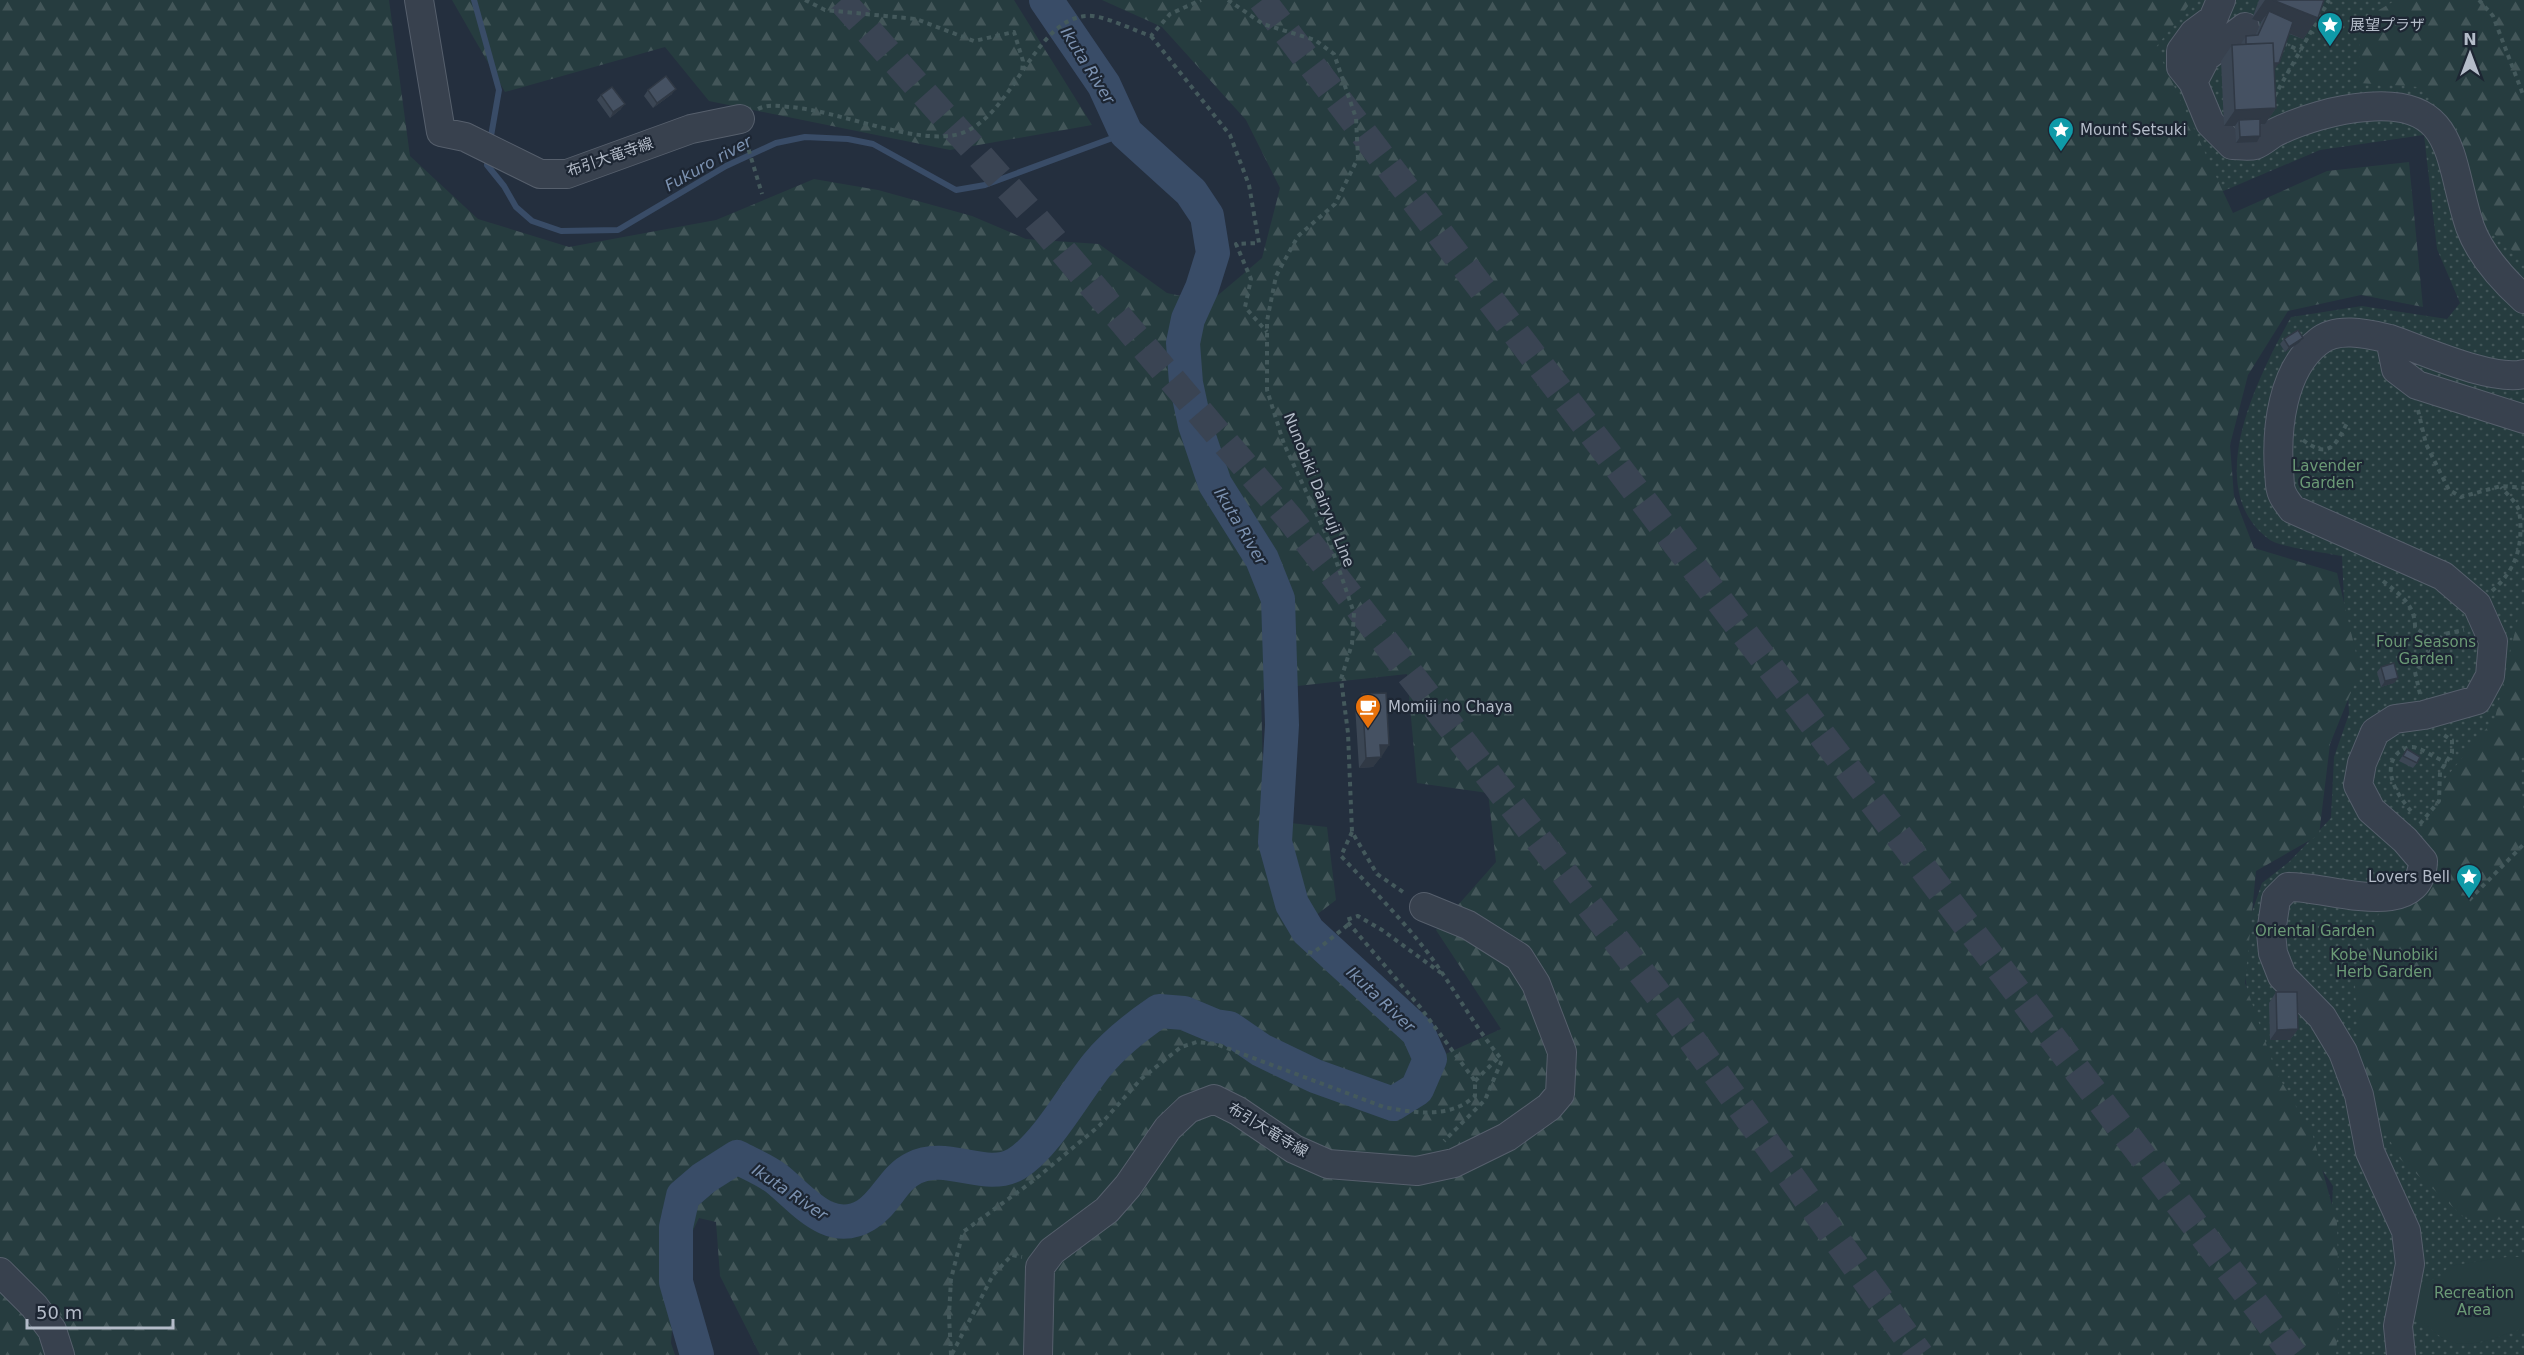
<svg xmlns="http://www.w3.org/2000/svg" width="2524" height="1355" font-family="'DejaVu Sans','Noto Sans JP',sans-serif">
<defs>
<pattern id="grass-dots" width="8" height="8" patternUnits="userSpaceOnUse" patternTransform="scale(1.5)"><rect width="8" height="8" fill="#263c3f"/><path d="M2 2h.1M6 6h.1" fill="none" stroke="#435659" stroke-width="1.8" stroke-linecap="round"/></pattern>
<pattern id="forest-firs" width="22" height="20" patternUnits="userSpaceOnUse" patternTransform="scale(1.5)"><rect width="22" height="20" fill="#263c3f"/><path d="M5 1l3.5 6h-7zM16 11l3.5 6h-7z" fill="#435659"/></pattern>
</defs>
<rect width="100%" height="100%" fill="#242f3e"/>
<path fill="url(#grass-dots)" d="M2119,0H2510L2524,44V1355H2277L2329,1260L2333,1186L2258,1074L2241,944L2262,883L2289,862L2331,818L2334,757L2349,714L2342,556C2327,553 2280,547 2270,540C2199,489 2259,375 2291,317L2362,306L2447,319L2460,303L2437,249L2424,135L2320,150L2214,195Z"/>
<path fill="url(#forest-firs)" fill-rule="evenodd" d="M0,0H389L410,156L478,219L569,247L716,220L814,179L878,190L972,216L1026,239L1099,244L1167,293L1210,302L1262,258L1280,188L1246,120L1162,27L1102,0H2193L2156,47L2233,213L2327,171L2409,162L2423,307L2361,295L2288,311L2248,375L2230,445L2234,496L2254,548L2337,573L2360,670L2330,744L2319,835L2256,871L2245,983L2276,1072L2313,1136L2337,1223L2339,1310L2336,1355H760L720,1276L716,1222L699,1218L677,1264L671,1343L675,1355H0ZM1407,674L1417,783L1488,793L1496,862L1436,930L1501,1029L1432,1060L1362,993L1303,925L1336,900L1327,827L1264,820L1261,690Z
M452,0H1014L1092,125L950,150L709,101L665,47L505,92Z
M2396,0H2524V261L2473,215L2457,129L2419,87L2359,83L2360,21Z
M2524,607V752L2519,756L2524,814V1220L2466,1219L2398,1157L2360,1078L2355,985L2380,910L2419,846L2444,780L2495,718L2519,614Z"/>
<path fill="#263c3f" d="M2507,1257H2524V1328C2500,1335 2467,1353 2443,1338C2432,1332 2425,1321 2413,1317L2419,1284L2439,1278L2449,1266Z"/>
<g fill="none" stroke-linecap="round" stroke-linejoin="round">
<path stroke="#394c67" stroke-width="6" d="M474,0L499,90L490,142
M488,158L487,165L504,186L516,207L532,221L561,231L618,230L726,166L776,143L805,137L848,139L873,144L956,190L985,185L1126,133"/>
<path stroke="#394c67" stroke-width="34" d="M697,1355L676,1282V1227L683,1196L704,1178L737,1157C750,1164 765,1170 777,1179C803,1200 830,1237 866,1215C886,1203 893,1178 914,1168C947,1151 985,1182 1016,1164C1046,1146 1075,1092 1097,1065C1114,1044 1137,1026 1159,1011L1184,1013L1215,1026L1229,1028L1261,1050L1315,1076L1393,1104L1417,1089L1430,1059L1418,1032L1308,931L1292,904L1275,842L1282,725L1278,599L1262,559L1215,484L1195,425L1186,383L1183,343L1188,319L1202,288L1213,253L1207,216L1191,192L1126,133L1104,85L1046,0"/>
<path stroke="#3a4453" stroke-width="28" stroke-dasharray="28 14" stroke-linecap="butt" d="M841,0L1029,211L1291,520L1671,1011L1920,1355
M1262,0L2294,1355"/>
<defs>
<path id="minor" d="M419,0L441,132L465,137L540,174H567L691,129L740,119
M2221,0L2213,19L2194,33L2181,51V67L2193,82L2210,123L2232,145C2239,145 2248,147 2255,145C2261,143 2268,137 2274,133C2300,120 2337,109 2366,107C2458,98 2448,162 2470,227C2480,254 2503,280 2524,299
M2193,82L2206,57L2245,27
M2390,339C2422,350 2493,382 2524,374
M0,1272L34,1306L52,1330L60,1355
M1038,1355L1040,1267L1052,1251L1107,1210L1128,1186L1168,1128L1188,1109L1214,1099L1238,1111L1294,1149L1328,1164L1417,1171L1454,1163L1507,1137L1549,1107L1560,1094L1562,1052L1536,984L1519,957L1468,925L1424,907
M2401,1355L2398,1326L2410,1264L2406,1231L2370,1152L2359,1095L2343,1052L2322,1017L2282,976L2273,953L2271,933L2276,899L2288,887C2325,885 2421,924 2423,861L2405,840L2371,810L2358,785L2362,763L2375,732L2395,719L2424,715L2477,700L2490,676L2493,641L2477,605L2443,576L2292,509C2289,504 2284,499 2282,493C2279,487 2280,478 2279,471C2276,429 2282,370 2318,342C2337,326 2368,334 2390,339L2396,369L2417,385L2524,419"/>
</defs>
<use href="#minor" stroke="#565f6c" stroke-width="30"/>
<path stroke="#44595c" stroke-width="4" stroke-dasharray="4.5 4.5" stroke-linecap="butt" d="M805,0L825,10L916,19L974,41L1014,32L1023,61L1022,73
M1228,0L1263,24L1315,40L1334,54L1356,118L1358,158L1335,204L1298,236L1276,276L1267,321V390L1284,444L1330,543L1354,613L1352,644L1341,679L1348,733L1352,832L1377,874L1406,894
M2479,0L2493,16L2524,97
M1151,36L1230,135L1249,185L1259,243L1236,244L1251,279L1245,307L1267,332
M2283,43L2301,51
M2274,97L2329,0
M758,109C768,104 778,106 789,107C838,110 916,146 959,134C1013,118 1033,20 1086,16C1102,14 1135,31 1151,36L1170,14L1201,0
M746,141L762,194
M2418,410L2426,444L2449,490L2461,497L2501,486L2524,488
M2303,440C2328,459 2335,447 2347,423
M2383,581C2399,594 2415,604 2415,627L2436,643
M2492,591C2517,569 2524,544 2519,510C2516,502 2506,493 2501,487
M2420,694L2415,672L2444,634L2464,630
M2411,811C2398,796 2380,769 2399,752C2402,750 2407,747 2412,747C2423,748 2435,759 2447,762
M2420,824L2439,801L2440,772L2452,753V740L2442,734
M1352,832L1341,856C1371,888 1401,918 1428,953C1454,988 1474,1026 1502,1060L1485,1100L1444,1141
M2469,900L2524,844
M1308,952L1313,953L1349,924
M1475,1081L1499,1057
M952,1354L993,1275L1012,1255L1022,1257
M951,1355L949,1315L951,1279L963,1232L1033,1181L1099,1126L1141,1079L1181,1047L1197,1042L1216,1044L1384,1107C1414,1113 1450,1119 1475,1096V1081L1420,1007L1346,920L1358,916L1382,930L1441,973"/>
<use href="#minor" stroke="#38414e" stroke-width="28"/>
</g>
<path fill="#3b4654" d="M2259,0H2324L2318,18L2303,39L2289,34L2274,70L2276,108L2265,124L2260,125L2257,142L2236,143L2235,126H2224L2221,61L2232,45H2240L2246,36H2255L2261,22L2252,19Z
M648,90L672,94L653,108L644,96Z
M601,95L621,109L610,118L597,100Z
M2303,338L2299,343L2285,352L2280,344L2284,339Z
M2381,667L2398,678L2394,683L2381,687L2377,672Z
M1362,694L1382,756H1381L1373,767L1359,768L1355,705Z
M2407,749L2417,763L2413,768L2399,761Z
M2276,992L2298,1029L2290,1040H2270L2269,1003Z"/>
<path fill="#303945" d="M2265,0H2273L2318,18L2303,39L2264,23L2269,11L2261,22L2252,19Z
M2270,62L2279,63L2272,73Z
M676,89L672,94L653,108L657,103Z
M625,104L621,109L610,118L613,112Z
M2276,108L2265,124L2239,126V120L2235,126H2224L2235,110Z
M2260,136L2257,142L2236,143L2240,137Z
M2303,338L2299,343L2285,352L2289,347Z
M2398,678L2394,683L2381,687L2385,681Z
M1380,745H1389L1382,756H1372Z
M1381,757L1373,767L1359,768L1366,758Z
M2298,1029L2290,1040H2270L2277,1030Z"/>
<path fill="#455162" stroke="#303945" stroke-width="1.5" d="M2273,0H2324L2318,18Z
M2269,11L2293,22L2279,63H2274L2273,43L2246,44V36L2258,35Z
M2273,43L2276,108L2235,110L2232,45Z
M666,76L676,89L657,103L648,90Z
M612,87L625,104L613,112L601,95Z
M2260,119V136L2240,137L2239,120Z
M2298,330L2303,338L2289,347L2284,339Z
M2394,663L2398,678L2385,681L2381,667Z
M1386,693L1389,745H1380L1381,757L1366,758L1362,694Z
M2407,749L2420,757L2417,763L2403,756Z
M2276,992H2297L2298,1029L2277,1030Z"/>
<defs>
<symbol id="sight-pin" viewBox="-11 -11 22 30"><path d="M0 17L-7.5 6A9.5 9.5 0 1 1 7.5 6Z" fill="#0f9aa8" stroke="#1d2633"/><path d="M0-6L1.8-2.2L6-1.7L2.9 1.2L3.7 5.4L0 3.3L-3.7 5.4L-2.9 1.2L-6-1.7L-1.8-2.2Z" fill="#fff"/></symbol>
<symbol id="cafe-pin" viewBox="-11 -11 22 30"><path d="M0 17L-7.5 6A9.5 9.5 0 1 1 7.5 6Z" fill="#e8710a" stroke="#1d2633"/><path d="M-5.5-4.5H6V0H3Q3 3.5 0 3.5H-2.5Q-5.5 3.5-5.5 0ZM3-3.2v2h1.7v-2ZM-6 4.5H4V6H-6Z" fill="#fff"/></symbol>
</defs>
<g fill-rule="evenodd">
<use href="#sight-pin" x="2315" y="10" width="30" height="40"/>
<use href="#sight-pin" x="2046" y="115" width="30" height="40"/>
<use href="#cafe-pin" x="1353" y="692" width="30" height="40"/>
<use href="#sight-pin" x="2454" y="862" width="30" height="40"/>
</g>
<g text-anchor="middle" stroke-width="4.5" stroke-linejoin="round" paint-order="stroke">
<g font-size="15" fill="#b4bcc9" stroke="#1d2633" text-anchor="start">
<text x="2350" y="30">展望プラザ</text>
<text x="2080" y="135">Mount Setsuki</text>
<text x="1388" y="712">Momiji no Chaya</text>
<text x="2450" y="882" text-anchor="end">Lovers Bell</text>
</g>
<g font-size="15" fill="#b4bcc9" stroke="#1d2633">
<text transform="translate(610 157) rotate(-19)" y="5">布引大竜寺線</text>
<text transform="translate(1319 490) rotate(68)" y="5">Nunobiki Dairyuji Line</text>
<text transform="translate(1268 1130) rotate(31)" y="5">布引大竜寺線</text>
</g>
<g font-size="15" fill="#6b9a76" stroke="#1d2633">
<text x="2327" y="471">Lavender<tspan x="2327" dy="17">Garden</tspan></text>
<text x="2426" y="647">Four Seasons<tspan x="2426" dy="17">Garden</tspan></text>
<text x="2315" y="936">Oriental Garden</text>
<text x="2384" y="960">Kobe Nunobiki<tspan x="2384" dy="17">Herb Garden</tspan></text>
<text x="2474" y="1298">Recreation<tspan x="2474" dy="17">Area</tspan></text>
</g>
<g font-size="16" font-style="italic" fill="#7c92b1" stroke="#1d2633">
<text transform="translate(1088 65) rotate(58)" y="6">Ikuta River</text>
<text transform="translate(708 163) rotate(-29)" y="6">Fukuro river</text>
<text transform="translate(1241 526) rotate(59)" y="6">Ikuta River</text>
<text transform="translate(1381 999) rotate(43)" y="6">Ikuta River</text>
<text transform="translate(790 1192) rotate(34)" y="6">Ikuta River</text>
</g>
</g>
<g transform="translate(2470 54)" stroke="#1d2633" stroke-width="4.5" paint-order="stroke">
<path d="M0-4.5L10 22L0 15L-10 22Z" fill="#b4bcc9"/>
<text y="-9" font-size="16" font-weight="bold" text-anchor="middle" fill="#b4bcc9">N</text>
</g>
<path d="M27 1319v9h146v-9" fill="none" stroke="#b4bcc9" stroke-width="3"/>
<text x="36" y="1319" font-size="18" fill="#b4bcc9" stroke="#1d2633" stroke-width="4.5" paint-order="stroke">50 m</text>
</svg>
